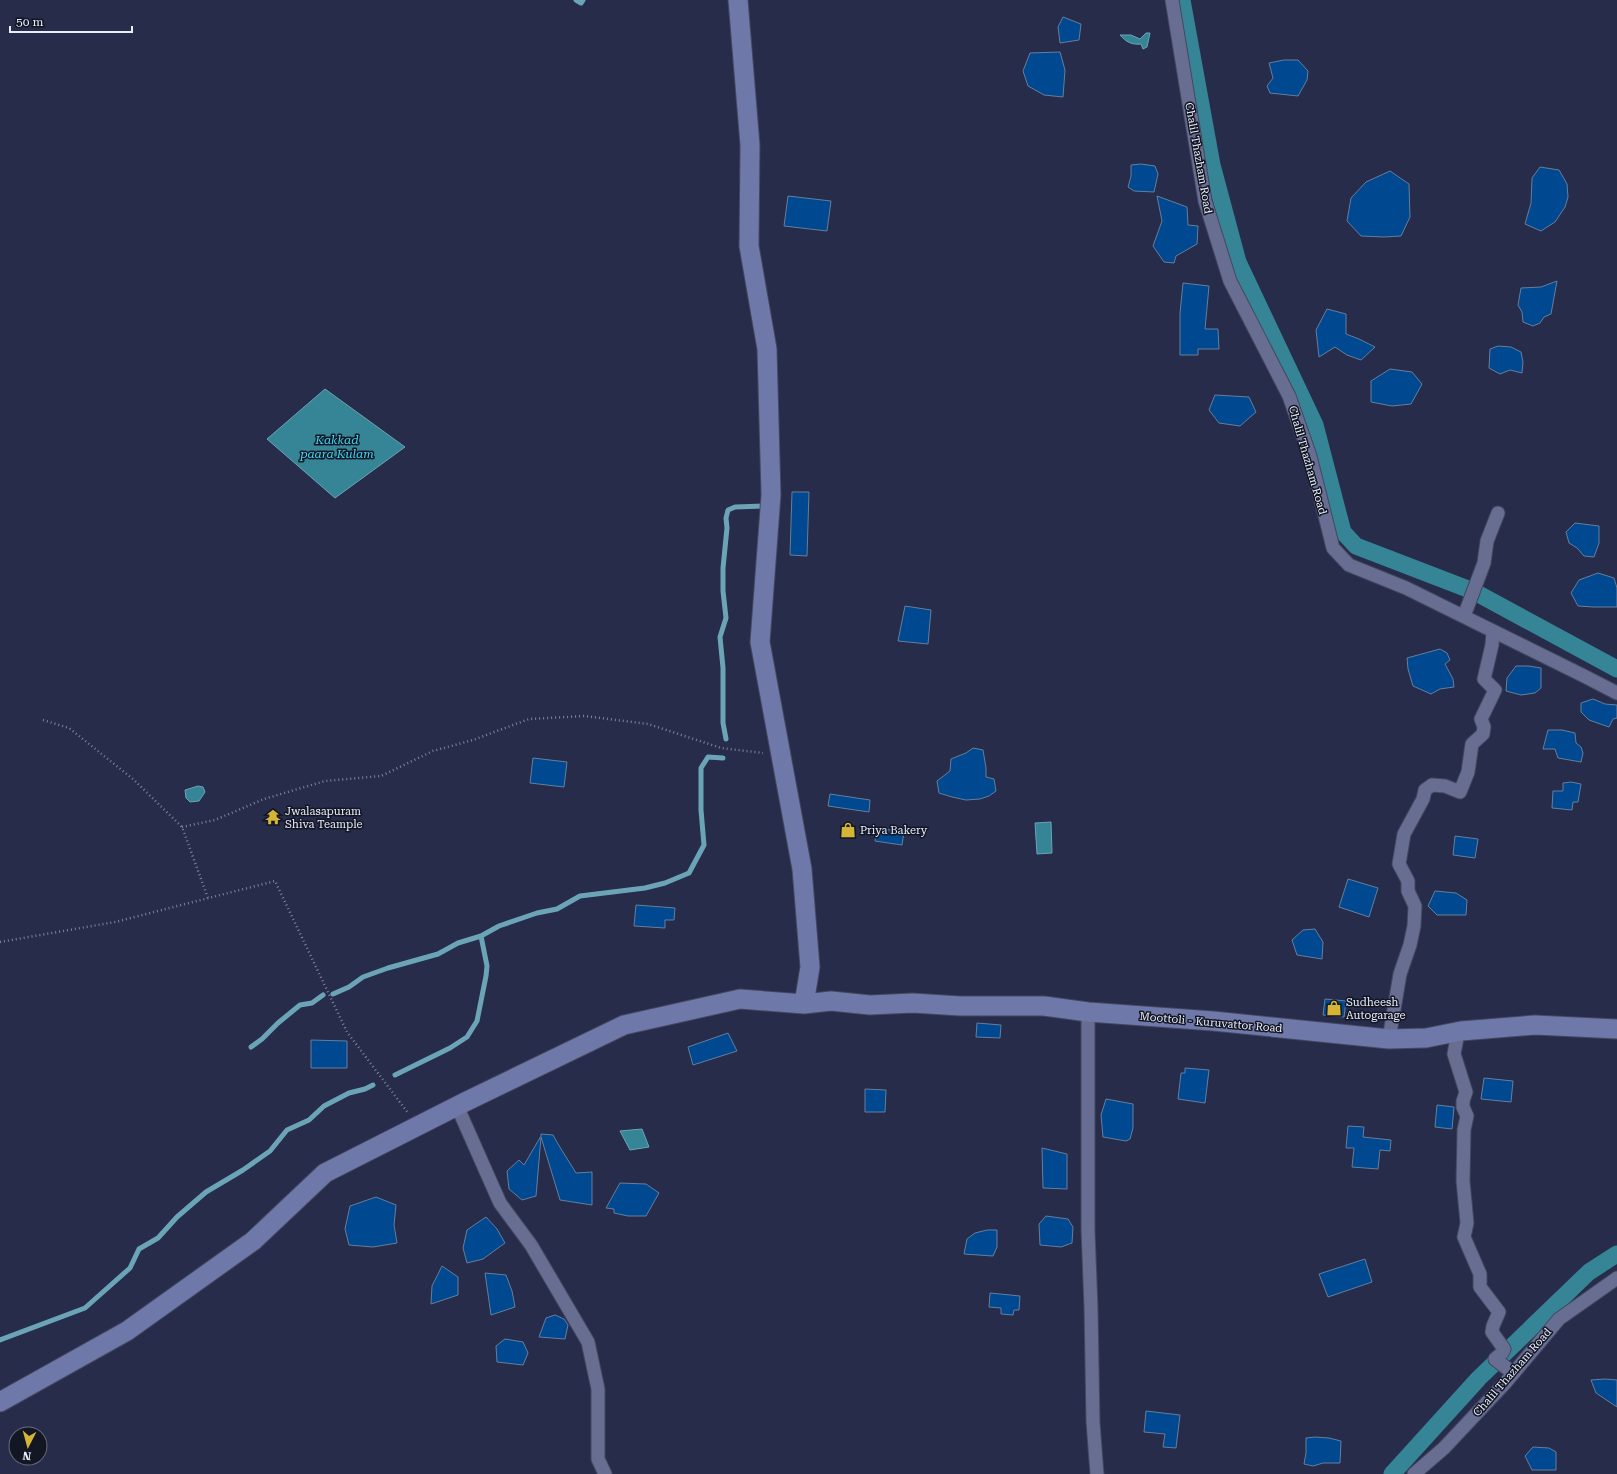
<svg xmlns="http://www.w3.org/2000/svg" width="1617" height="1474" font-family="'Roboto Serif',serif">
<rect width="100%" height="100%" fill="#262c4a"/>
<path fill="#358597" stroke="#6ba4b6" d="M1146,33H1150L1147,47L1143,49L1141,44C1132,45 1126,42 1120,35H1131L1140,39Z
M325,389L405,447L335,498L267,439Z
M198,786L203,787L205,792L199,801L190,802L186,798L185,790Z
M1051,822L1052,853L1037,854L1035,823Z
M642,1129L649,1147L630,1150L620,1131Z"/>
<g fill="none" stroke-linecap="round" stroke-linejoin="round">
<path stroke="#6ba4b6" stroke-width="5" d="M576,0L581,3L583,0
M726,739L723,723V668L720,637L726,618L723,591V568L727,528L726,518L728,510L735,507L766,506
M333,994L349,987L363,977L388,968L438,954L458,943L481,936
M251,1047L262,1039L278,1023L300,1005L312,1003L323,995
M395,1075L450,1048L467,1037L477,1021L486,976L487,966L481,936L499,926L537,913L557,909L580,896L645,888L665,883L689,873L704,845L701,810V768L708,757L723,758
M0,1340L85,1308L130,1268L139,1249L158,1238L177,1217L206,1192L243,1170L270,1151L287,1130L309,1120L324,1106L349,1093L365,1089L373,1085"/>
<path stroke="#358597" stroke-width="17" d="M1182,0L1212,165L1238,262L1315,425L1343,532L1356,546L1473,591L1617,669
M1392,1474L1479,1378L1589,1272L1617,1254"/>
</g>
<path fill="#004991" stroke="#667e9c" d="M1063,17L1081,24L1079,40L1060,43L1058,27Z
M1060,52L1065,70L1063,97L1044,95L1028,86L1023,71L1030,53Z
M1284,60H1298L1308,71L1307,80L1298,96L1270,93L1267,86L1273,78L1269,63Z
M1141,164L1155,166L1158,174L1154,192L1134,191L1128,187L1131,176V165Z
M1540,167L1559,170L1567,184L1568,197L1565,207L1555,222L1541,231L1525,224L1531,203L1532,178Z
M1390,171L1409,184L1410,217L1401,236L1384,237L1361,236L1347,221L1351,198L1366,182Z
M788,196L831,201L827,231L784,226Z
M1157,196L1187,207L1188,225L1198,226L1197,244L1176,256L1174,263L1164,262L1153,246L1162,221Z
M1557,281L1551,314L1544,317L1540,323L1533,326L1523,322L1522,312L1518,305L1521,288L1541,287Z
M1183,283L1209,286L1205,329H1218L1219,349H1198V355H1180V313Z
M1327,309L1346,314V334L1359,339L1375,347L1361,360L1347,355L1335,347L1319,357L1316,330Z
M1498,346L1511,347L1521,352L1523,362L1522,373L1510,370L1500,374L1489,368L1490,349Z
M1390,369L1412,372L1422,384L1411,404L1392,406L1371,402V381Z
M1215,395L1249,397L1256,412L1240,426L1219,423L1209,410Z
M792,492H809L807,556L790,555Z
M1575,523L1599,526V543L1594,557L1584,556L1577,548L1569,543L1566,532Z
M1598,573L1614,578L1617,588V607H1593L1578,606L1571,593L1579,580Z
M905,606L931,610L928,644L898,641Z
M1440,649L1447,653L1450,660L1445,664L1453,679L1454,687L1440,689L1431,694L1413,686L1408,669L1407,658Z
M1516,666H1529L1541,668V688L1535,693L1521,695L1506,691L1507,678Z
M1593,699L1605,704L1617,705V718L1613,719L1609,727L1589,720L1581,712V703Z
M1548,730H1562L1575,733L1576,743L1581,747L1583,753L1581,762L1558,758L1555,749H1543Z
M973,748L983,750L986,768V777L994,779L996,791L989,796L980,799L966,800L952,797L939,793L937,781L950,771L951,759L966,753Z
M533,758L567,762L564,787L530,783Z
M1571,782L1581,784L1578,802H1573L1572,810L1552,808L1553,791H1563V783Z
M830,794L870,800L869,812L828,806Z
M877,828L904,832L902,845L875,841Z
M1455,836L1478,839L1475,858L1453,855Z
M1348,879L1378,888L1369,917L1339,907Z
M1435,891L1456,893L1467,900L1466,915H1437L1428,906Z
M636,905L675,908L674,920H665V928L634,926Z
M1315,929L1323,942L1322,959L1297,955L1292,940L1303,930Z
M1325,999L1346,1001L1344,1017L1323,1015Z
M977,1023L1001,1025L1000,1038L976,1037Z
M728,1033L737,1051L693,1065L688,1047Z
M311,1040L347,1041V1068H311Z
M1185,1068L1209,1070L1205,1103L1178,1099L1181,1073H1185Z
M1484,1078L1513,1081L1511,1102L1481,1099Z
M865,1089L886,1090L885,1112H865Z
M1106,1099L1133,1104V1128L1130,1139L1126,1141L1103,1137L1101,1115Z
M1437,1105L1454,1107L1452,1129L1435,1127Z
M1348,1126L1364,1127L1363,1137L1391,1140L1390,1151L1380,1150L1378,1169L1352,1167L1354,1148H1346Z
M541,1134L553,1135L558,1144L576,1173L592,1172V1205L560,1200L541,1137L536,1196L522,1200L509,1189L507,1171L519,1160L524,1165L541,1136Z
M1042,1148L1067,1154V1189L1043,1188Z
M620,1183L646,1184L659,1193L646,1216H628L614,1213V1209L606,1208Z
M376,1197L396,1205L394,1225L397,1243L373,1247L349,1245L345,1229L350,1206Z
M1046,1216L1068,1219L1073,1227L1072,1243L1061,1247L1040,1245L1039,1224Z
M486,1217L497,1229L505,1243L483,1259L467,1263L463,1248L467,1230Z
M987,1230H997V1247L993,1256L964,1254L967,1239L975,1233Z
M1365,1259L1372,1282L1328,1297L1319,1274Z
M442,1266L458,1277V1295L431,1304L432,1286Z
M485,1273L506,1275L512,1291L515,1307L491,1315Z
M990,1293L1020,1296L1019,1310H1014L1013,1315L1001,1314V1308L989,1307Z
M555,1315L564,1319L568,1325L565,1339L539,1337L546,1318Z
M505,1339L523,1342L528,1353L523,1365L497,1362L496,1346Z
M1605,1379L1617,1380V1407L1596,1393L1591,1380Z
M1146,1411L1180,1415L1176,1448L1163,1447L1165,1434L1144,1432Z
M1315,1437L1329,1438L1341,1441L1340,1463H1323L1313,1466L1304,1464L1306,1453V1438Z
M1533,1447L1549,1448L1556,1452V1470H1532L1525,1456Z"/>
<g fill="none" stroke-linecap="round" stroke-linejoin="round">
<defs>
<path id="street" d="M1172,0L1205,201L1230,281L1289,396L1310,456L1333,548L1349,565L1406,588L1584,676L1617,693
M1464,616L1484,563L1487,541L1498,513
M1088,1012V1230L1091,1308L1093,1422L1097,1474
M1453,1033L1457,1038L1454,1054L1466,1092L1463,1101V1107L1467,1116L1464,1130L1463,1181L1467,1223L1464,1237L1480,1274V1287L1499,1312L1493,1326L1492,1332L1504,1349L1502,1353L1495,1359L1513,1373
M1389,1039L1400,974L1410,945L1414,926L1415,906L1408,891V881L1399,864L1404,834L1423,799L1425,790L1432,785L1445,786L1460,792L1468,772L1472,744L1483,734L1484,727L1481,719L1495,690L1484,679L1492,645L1493,631
M457,1106L500,1203L531,1245L588,1342L598,1389V1459L605,1474
M1414,1474L1444,1448L1506,1382L1559,1319L1617,1278"/>
<path id="secondary" d="M738,0L750,145L749,246L767,349L771,495L760,642L802,869L810,967L804,1004
M0,1402L127,1331L253,1241L325,1173L465,1102L624,1025L740,999L804,1004L831,1001L870,1005L913,1003L960,1006H1044L1088,1012L1213,1021L1389,1039L1426,1038L1461,1031L1535,1025L1617,1029"/>
</defs>
<use href="#street" stroke="#444760" stroke-width="15"/>
<use href="#secondary" stroke="#444760" stroke-width="21"/>
<path stroke="#7f849c" stroke-width="2.5" stroke-dasharray="1 3" stroke-linecap="butt" d="M43,720L69,728L133,779L182,827L208,898
M182,827L215,820L264,799L325,781L381,776L433,751L473,740L529,719L585,716L648,724L721,748L763,753
M0,942L115,922L275,881L347,1032L408,1113"/>
<use href="#street" stroke="#676e91" stroke-width="13"/>
<use href="#secondary" stroke="#6e78a9" stroke-width="19"/>
</g>
<defs>
<symbol id="temple-bare" viewBox="-9 -9 18 18"><path d="M0-6L5-2H3V0L6.5 2.5H4V6H1.5V3h-3V6H-4V2.5H-6.5L-3 0V-2H-5Z" fill="#d5b535" stroke="#131623" stroke-width="2.5" paint-order="stroke"/></symbol>
<symbol id="shop-bare" viewBox="-9 -9 18 18"><path d="M-5-2.5h2.3a2.7 3.5 0 0 1 5.4 0H5L5.5 6h-11ZM-1.5-2.5h3a1.5 2.3 0 0 0-3 0Z" fill="#d5b535" stroke="#131623" stroke-width="2.5" paint-order="stroke"/></symbol>
</defs>
<g fill-rule="evenodd">
<use href="#temple-bare" x="262" y="806" width="22" height="22"/>
<use href="#shop-bare" x="837" y="819" width="22" height="22"/>
<use href="#shop-bare" x="1323" y="997" width="22" height="22"/>
</g>
<g text-anchor="middle" stroke-width="3" stroke-linejoin="round" paint-order="stroke">
<g font-size="11" fill="#eaedfd" stroke="#131623">
<text transform="translate(1199 158) rotate(80)" y="4">Chalil Thazham Road</text>
<text transform="translate(1308 460) rotate(74)" y="4">Chalil Thazham Road</text>
<text transform="translate(1211 1022) rotate(5)" y="4">Moottoli - Kuruvattor Road</text>
<text transform="translate(1512 1372) rotate(-49)" y="4">Chalil Thazham Road</text>
</g>
<g font-size="11" fill="#eaedfd" stroke="#131623" text-anchor="start">
<text x="285" y="815">Jwalasapuram<tspan x="285" dy="13">Shiva Teample</tspan></text>
<text x="860" y="834">Priya Bakery</text>
<text x="1346" y="1006">Sudheesh<tspan x="1346" dy="13">Autogarage</tspan></text>
</g>
<g font-size="12" font-style="italic" fill="#3edbfb" stroke="#131623">
<text x="337" y="444">Kakkad<tspan x="337" dy="14">paara Kulam</tspan></text>
</g>
</g>
<g transform="translate(28 1446) rotate(186)"><circle r="19" fill="#131623" stroke="#696c7a"/>
<path d="M0-3L7 15L0 10L-7 15Z" fill="#d5b535"/>
<text y="-6" font-size="11" font-weight="bold" text-anchor="middle" fill="#eaedfd">N</text>
</g>
<path d="M10 26v6h122v-6" fill="none" stroke="#eaedfd" stroke-width="2"/>
<text x="16" y="26" font-size="12" fill="#eaedfd" stroke="#131623" stroke-width="3" paint-order="stroke">50 m</text>
</svg>
